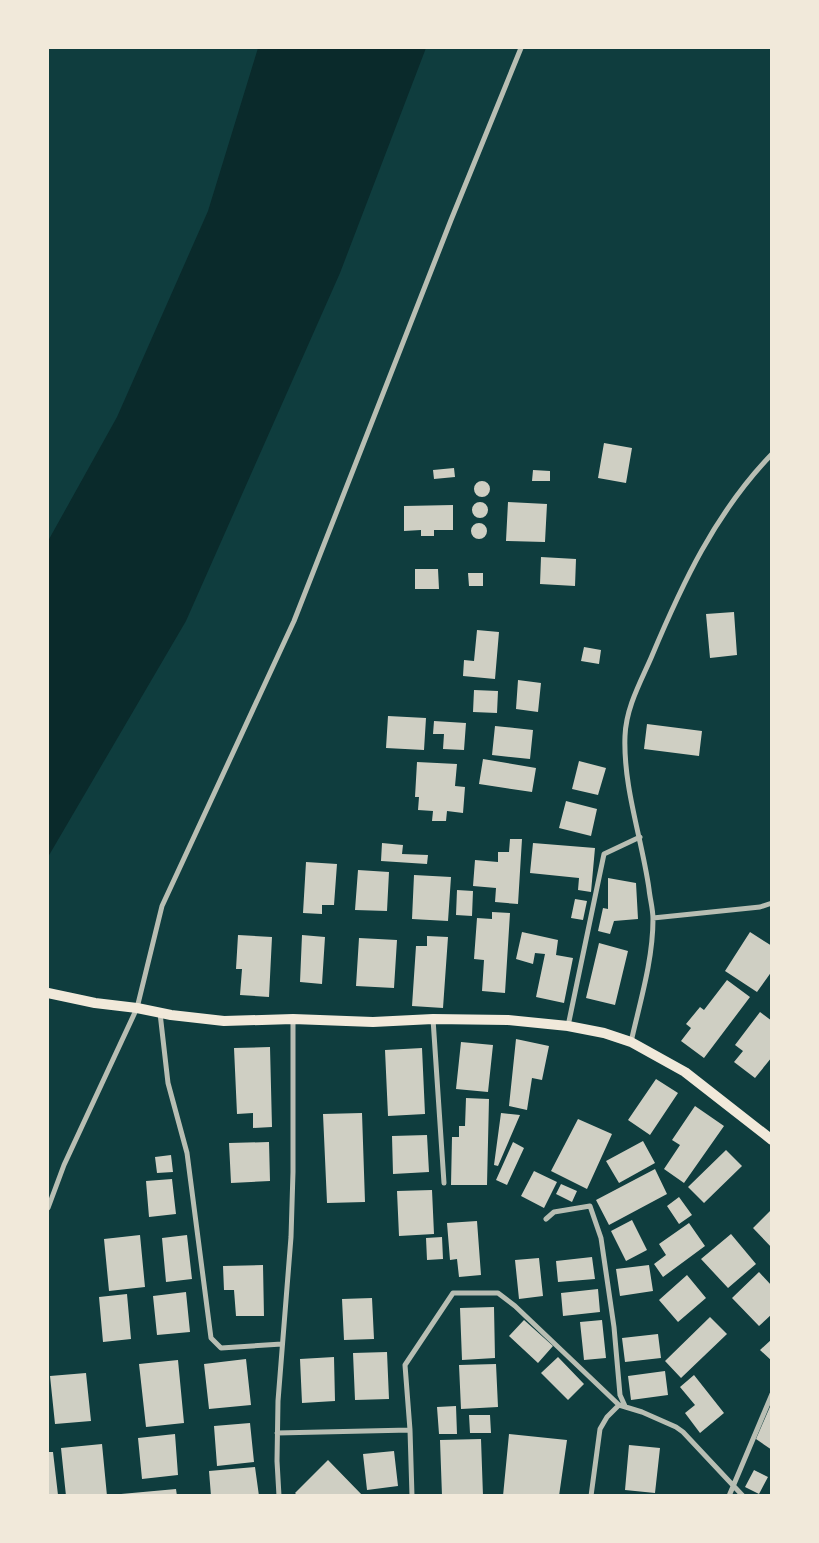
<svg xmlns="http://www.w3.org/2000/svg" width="819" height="1543" font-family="'Open Sans',sans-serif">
<rect width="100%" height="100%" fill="#0f3d3e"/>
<path fill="#0a2a2b" d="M258,48H426L340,273L186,621L48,857V541L117,417L208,211Z"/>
<path fill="#cfcfc3" d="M604,443L632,448L626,483L598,478Z
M454,468L455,477L434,479L433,470Z
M533,470L550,471V481H532Z
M474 489a8 8 0 1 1 16 0a8 8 0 1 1-16 0Z
M508,502L547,504L545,542L506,541Z
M472 510a8 8 0 1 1 16 0a8 8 0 1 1-16 0Z
M453,505V530H434V536H421V530L404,531V506Z
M471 531a8 8 0 1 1 16 0a8 8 0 1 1-16 0Z
M541,557L576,559L575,586L540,584Z
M415,569H438L439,589H415Z
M468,573H483V586H469Z
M734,612L737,655L710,658L706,614Z
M477,630L499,632L495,679L463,676L464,660L474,661Z
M584,647L601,650L599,664L581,661Z
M518,680L541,683L538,712L516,709Z
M474,690L498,691L497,713L473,712Z
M388,716L426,718L424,750L386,748Z
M434,721L466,723L464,750L443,749L444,734H433Z
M647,724L702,731L699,756L644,749Z
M495,726L533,730L530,759L492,755Z
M483,759L536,768L532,792L479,784Z
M579,761L606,768L598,795L572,789Z
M417,762L457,764L455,786L465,787L463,813L447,811L446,821H432L433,811L418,810L419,797H415Z
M566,801L597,809L591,836L559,828Z
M510,839H522L518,904L495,902L496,888L473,886L475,860L498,862V852H509Z
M382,843L403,845L402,854L428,855L427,864L381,861Z
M533,843L595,848L591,892L578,890L579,878L530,873Z
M306,862L337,864L334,905H322V914L303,913Z
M358,870L389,872L387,911L355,910Z
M414,875L451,877L448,921L412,919Z
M608,878L636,883L638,919L614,921L610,934L598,931L603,908L608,909Z
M457,890L473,891L472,916L456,915Z
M575,899L587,901L583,920L571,918Z
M492,912L510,913L505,993L482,991L484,960L474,959L477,918L492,919Z
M522,932L558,940L556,955L573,958L564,1003L536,997L545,954L535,953L533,964L516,959Z
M750,932L772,946V971L757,992L725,971Z
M238,935L272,937L269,997L240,995L242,969H236Z
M302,935L325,937L322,984L300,982Z
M427,936L448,937L443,1008L412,1006L416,946H427Z
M359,938L397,940L394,988L356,986Z
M599,943L628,951L615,1005L586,998Z
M727,980L750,997L704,1058L681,1041L691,1028L686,1024L700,1007L704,1010Z
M760,1012L772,1021V1057L755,1078L734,1062L743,1051L735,1045Z
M516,1039L549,1046L542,1080L532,1078L527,1110L509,1106Z
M461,1042L493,1045L488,1092L456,1089Z
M270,1047L272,1127L253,1128V1113L237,1114L234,1048Z
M422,1048L425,1114L388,1116L385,1050Z
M656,1079L678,1093L650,1135L628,1120Z
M466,1098L489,1099L487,1185H451L452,1137H459V1126H465Z
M695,1106L724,1126L684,1183L664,1169L680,1145L672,1140Z
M362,1113L365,1202L327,1203L323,1114Z
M501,1113L520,1115L498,1166L494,1165Z
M578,1119L612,1134L587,1189L551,1171Z
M427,1135L429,1172L393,1174L392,1136Z
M643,1141L655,1163L619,1183L606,1161Z
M269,1142L270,1181L231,1183L229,1143Z
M513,1142L524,1148L507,1185L496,1180Z
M726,1150L742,1166L704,1203L688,1187Z
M171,1155L173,1172L157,1173L155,1157Z
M655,1169L667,1194L609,1225L596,1200Z
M534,1171L557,1182L544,1208L521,1196Z
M172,1179L176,1214L149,1217L146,1181Z
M561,1184L577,1191L572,1202L556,1194Z
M432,1190L434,1234L399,1236L397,1191Z
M679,1197L692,1215L679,1224L667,1206Z
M772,1209V1248L753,1228Z
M632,1220L647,1250L626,1261L611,1231Z
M477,1221L481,1275L459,1277L457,1259L450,1260L447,1223Z
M689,1223L705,1246L663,1277L654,1264L666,1255L659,1244Z
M731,1234L756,1264L728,1288L701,1259Z
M140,1235L145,1287L109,1291L104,1239Z
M187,1235L192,1279L166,1282L162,1238Z
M442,1237L443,1259L427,1260L426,1238Z
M592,1257L595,1279L558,1282L556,1261Z
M539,1258L543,1296L519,1299L515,1260Z
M263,1265L264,1316H236L234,1290H224L223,1266Z
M649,1265L653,1291L620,1296L616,1269Z
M759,1272L772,1286V1314L759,1326L732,1298Z
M687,1275L706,1298L678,1322L659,1300Z
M598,1289L600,1312L563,1316L561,1293Z
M186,1292L190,1332L157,1335L153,1296Z
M127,1294L131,1339L103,1342L99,1297Z
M372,1298L374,1339L344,1340L342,1299Z
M494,1307L495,1358L462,1360L460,1308Z
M710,1317L727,1334L681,1378L665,1361Z
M524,1320L553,1346L538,1363L509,1336Z
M602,1320L606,1358L584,1360L580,1322Z
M658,1334L661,1358L625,1362L622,1338Z
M772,1339V1361L760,1350Z
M387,1352L389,1399L355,1400L353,1353Z
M334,1357L335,1401L302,1403L300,1359Z
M558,1357L584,1384L568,1400L541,1373Z
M246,1359L251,1405L209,1409L204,1364Z
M178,1360L184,1423L146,1427L139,1364Z
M496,1364L498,1407L461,1409L459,1365Z
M665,1371L668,1395L631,1400L628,1376Z
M86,1373L91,1421L55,1424L50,1376Z
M694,1375L724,1413L700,1433L685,1413L695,1405L680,1387Z
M772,1402V1450L756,1439Z
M456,1406L457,1434H439L437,1407Z
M469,1415H490L491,1433H470Z
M250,1423L254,1462L217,1466L214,1426Z
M175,1434L178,1475L142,1479L138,1438Z
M509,1434L567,1440L559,1496H503Z
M481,1439L483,1496H442L440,1440Z
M102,1444L107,1496H66L61,1448Z
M629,1445L660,1448L655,1493L625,1490Z
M394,1451L398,1486L367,1490L363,1454Z
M48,1452H53L58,1495L48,1496Z
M328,1460L363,1496H298L295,1493Z
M255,1467L259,1496H211L209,1471Z
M754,1470L768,1477L759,1494L745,1487Z
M176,1489L177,1496H121V1494Z"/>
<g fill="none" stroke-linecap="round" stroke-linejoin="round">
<path stroke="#b8beb3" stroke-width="5" d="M653,918L760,907L772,903
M160,1013L168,1083L187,1153L211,1338L221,1348L282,1344
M433,1019L444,1183
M568,1026L604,854L640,837
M631,1042C640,1002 653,960 653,919C653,909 650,899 649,889C642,839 623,787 625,736C626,708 640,683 651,658C682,584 715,513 772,454
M48,1208L64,1165L137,1008L162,906L294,621L451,220L521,48
M546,1219L554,1212L590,1206L601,1238L614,1327L620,1395L625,1406
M277,1433L410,1430
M279,1496L277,1461L278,1401L291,1237L293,1172V1019
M412,1496L410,1430L405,1365L453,1293H498L515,1306L619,1405L642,1412L676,1427L683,1432L743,1496
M591,1496L600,1429L607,1417L619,1405
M729,1496L772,1394"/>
<path stroke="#f1e9da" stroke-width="10" d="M48,993L95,1003L137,1008L171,1015L224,1021L293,1019L373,1022L433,1019L508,1020L568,1026L604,1033L631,1042L685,1072L772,1140"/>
</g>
<rect width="819" height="1543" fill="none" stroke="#f1e9da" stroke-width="98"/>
</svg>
